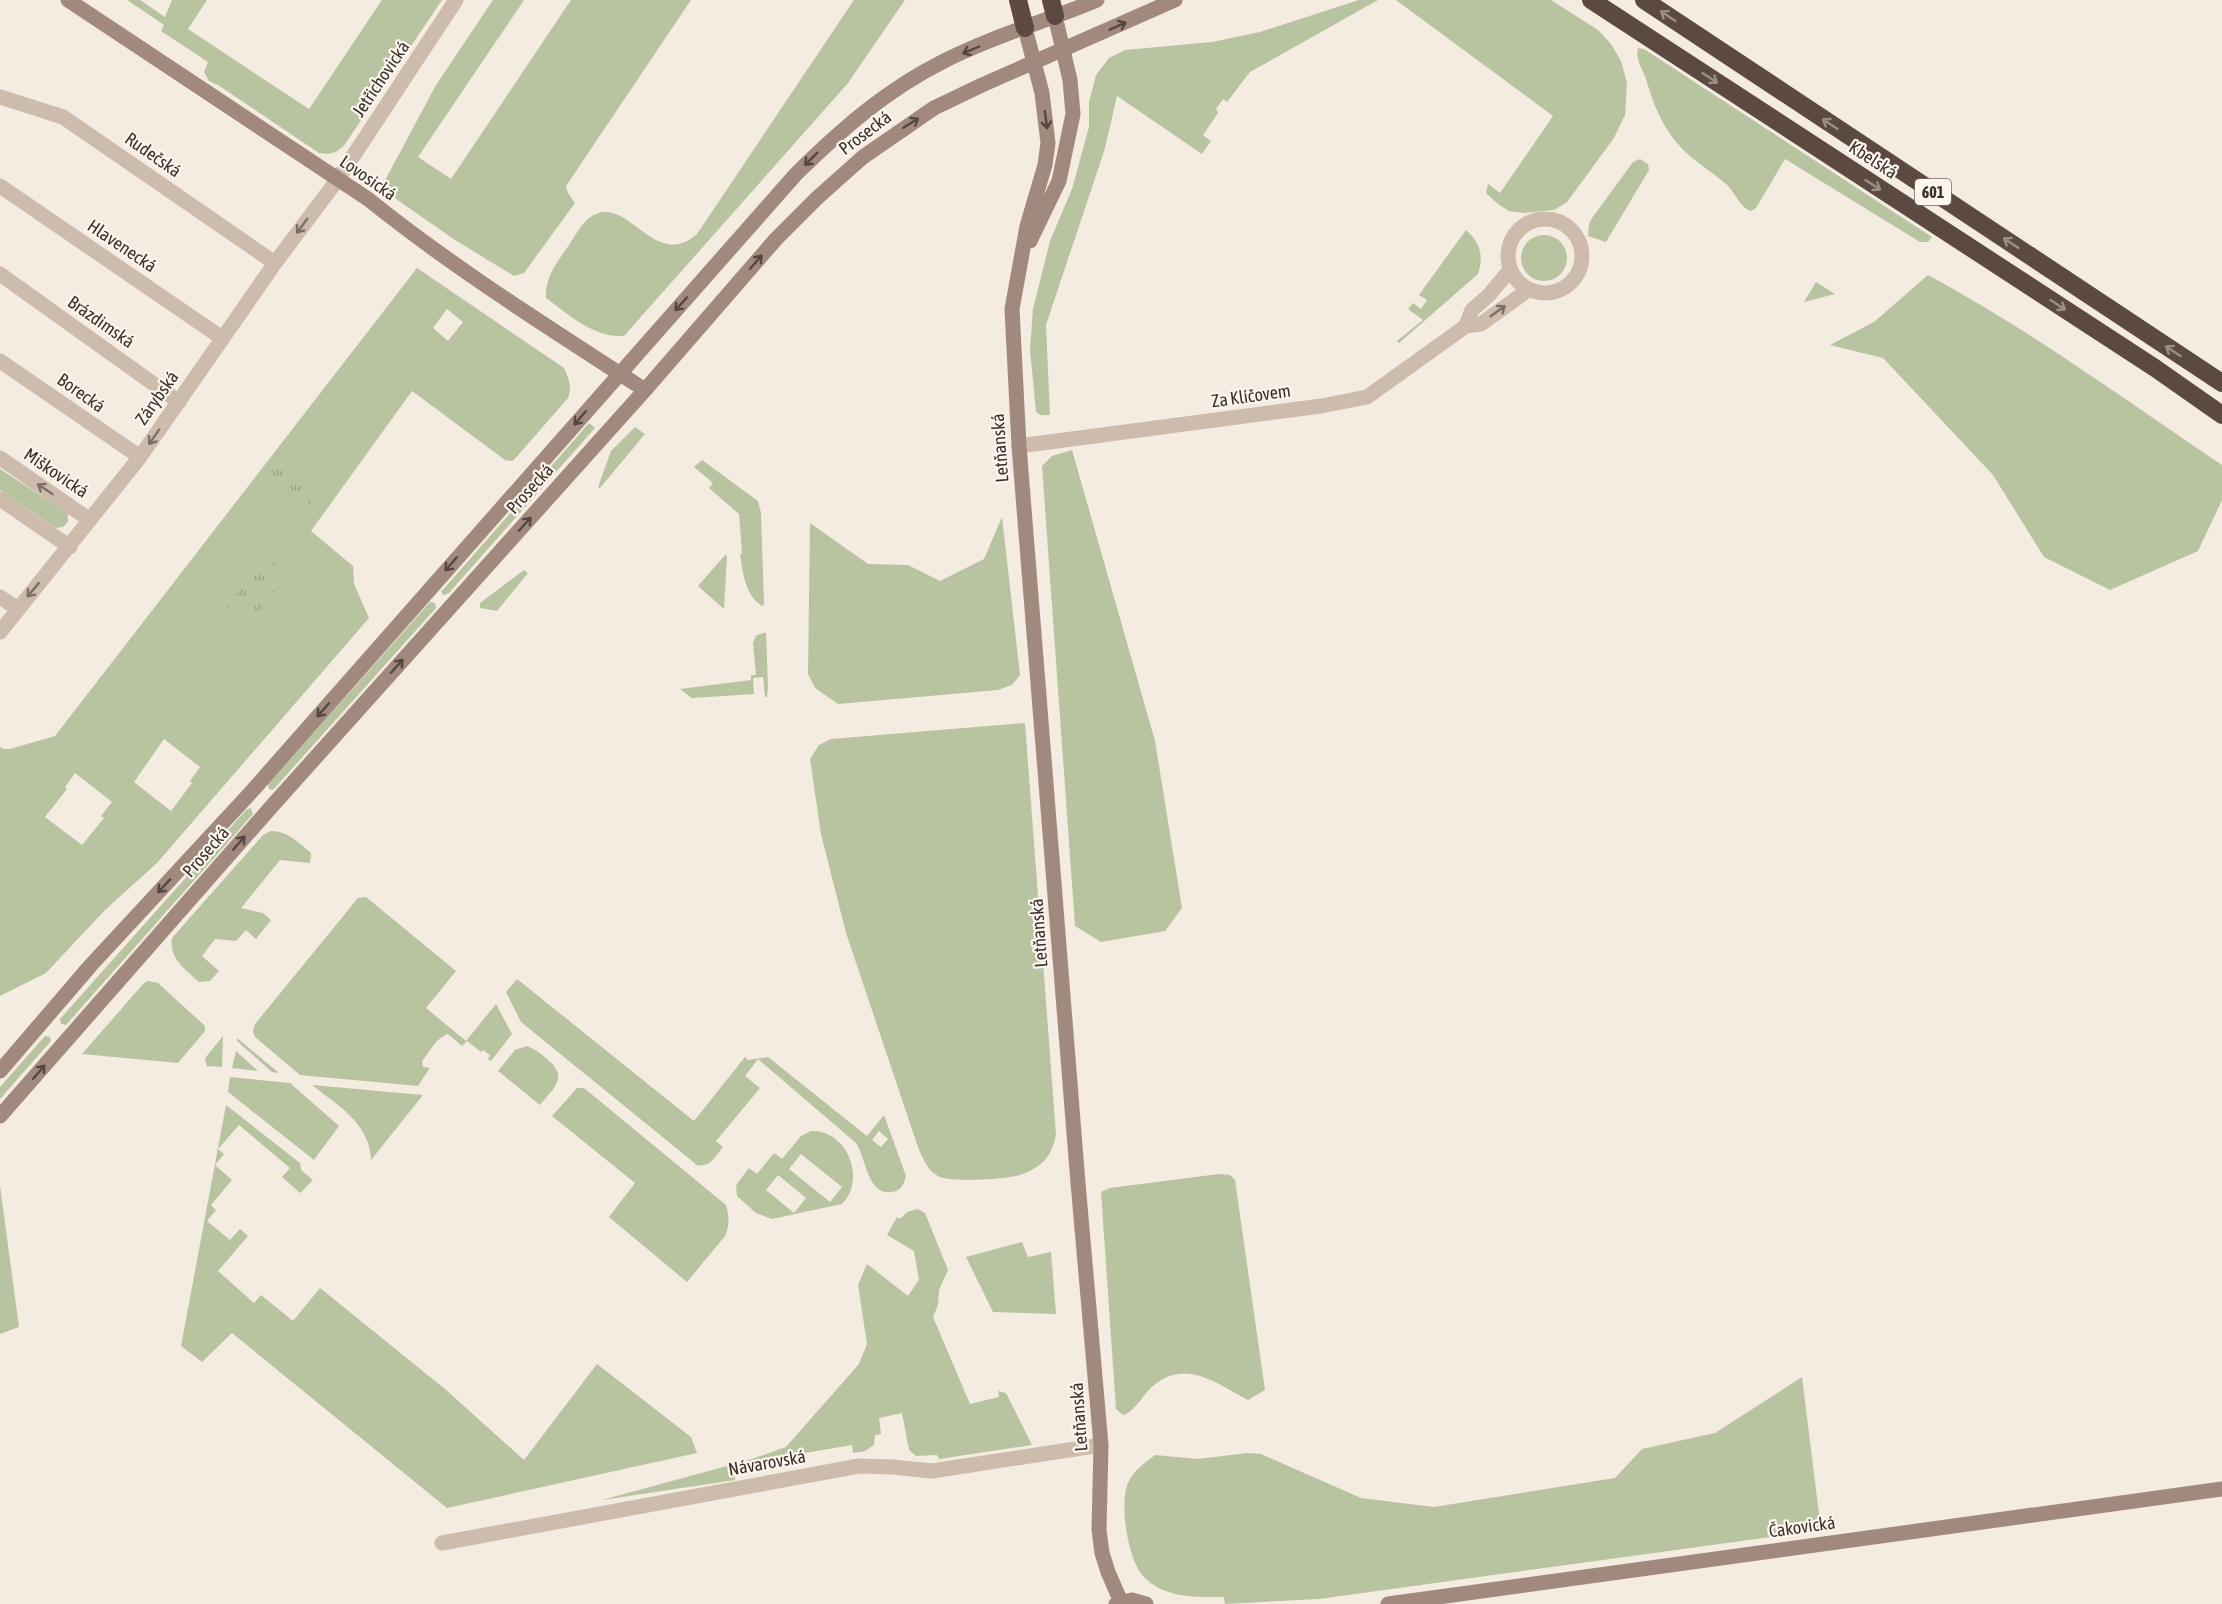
<svg xmlns="http://www.w3.org/2000/svg" width="2222" height="1604" font-family="'Asap Condensed',sans-serif">
<defs>
<pattern id="park-tufts" width="24" height="20" patternUnits="userSpaceOnUse" patternTransform="scale(1.5)"><rect width="24" height="20" fill="#b8c4a0"/><path d="M3 7l-1-3M5 7V3M7 7l1-3M15 17l-1-3M17 17v-4M19 17l1-3" fill="none" stroke="#97a083"/></pattern>
</defs>
<rect width="100%" height="100%" fill="#f4ebe1"/>
<path fill="#b8c4a0" fill-rule="evenodd" d="M127,0H140L165,17L172,0H207L188,29L309,109L382,0H442L345,144C337,153 331,155 319,153L218,85L209,81L204,72L208,62L161,31L164,25Z
M493,0H524L418,157L451,179L571,0H691L566,186L568,193L575,203L524,273L514,276L455,240L386,192L382,186L436,85Z
M854,0H905L848,83L624,336C594,338 569,315 546,298C545,277 556,264 567,248C574,238 580,225 589,218C627,190 653,273 697,234Z
M1359,0H1378L1250,72L1227,102L1223,99L1216,109L1218,113L1203,135L1211,141L1202,154L1117,96L1105,148L1046,325L1050,415H1040L1036,412L1030,349L1033,309L1050,241L1072,189L1089,127V102L1096,75L1109,58L1125,50L1212,42L1260,32Z
M1396,0H1551L1598,30L1611,44L1621,61L1627,83L1625,115L1614,138L1567,202L1554,210L1524,213L1509,211L1498,204L1486,193L1488,184L1500,193L1553,116Z
M1638,48L1644,49L1932,237L1928,242H1920L1785,159L1756,208L1751,211C1739,207 1735,192 1726,184C1717,176 1706,169 1696,161C1667,138 1656,113 1646,79C1642,68 1635,59 1638,48Z
M1640,159L1648,164L1649,170L1606,242L1588,236L1589,224L1592,218L1633,162Z
M1466,230C1480,242 1484,256 1478,274L1399,343L1397,341L1423,320L1408,309L1413,303L1421,309L1427,300L1419,295Z
M1521 258a23 23 0 1 1 46 0a23 23 0 1 1-46 0Z
M417,268L564,368C569,379 572,386 568,398L513,461L505,460L412,391L311,531L353,566L354,584L369,618L157,863L104,911L46,973L0,996V747L4,749H10L55,736ZM447,309L463,322L448,341L433,328ZM164,739L200,767L190,781L192,783L171,811L134,782ZM75,773L112,802L101,816L104,818L82,845L45,817L67,789L65,787Z
M1928,275C2030,330 2125,400 2222,465V500L2198,551L2110,590L2044,557L1993,475L1883,358L1830,345L1874,322Z
M1816,282L1835,294L1804,302Z
M589,423L595,428L449,593L444,595L441,592Z
M635,427L645,434L600,488L598,487L611,451Z
M1072,450L1155,741L1182,908L1165,931L1101,942L1075,926L1042,466L1052,456Z
M702,460L758,501L761,513L764,604L762,606C745,595 743,573 740,554H742L739,514L709,488L713,483L694,467Z
M0,469L68,513V522L63,527L56,528L0,490Z
M1002,517L1020,675L1012,685L998,690L838,704L815,688L808,674L810,523L868,564L908,565L940,581L984,559Z
M725,555L727,556L724,609L698,586Z
M524,570L528,573L497,611L480,608V603Z
M430,602L435,603L436,608L273,790L269,789L268,784Z
M763,633H766L768,688L767,697H765L763,677L753,678L754,694L692,698L680,689L751,680V675H756L753,643L756,636Z
M1025,723L1056,1135C1054,1144 1051,1153 1045,1160C1039,1167 1025,1174 1016,1176C1003,1179 949,1183 938,1176C928,1171 924,1160 919,1150L846,933L821,834L810,759L819,745L831,739Z
M251,808L253,814L66,1025L61,1024L60,1019L246,810Z
M271,831C288,831 299,843 311,853L310,863L280,860L241,908L263,913L271,920L256,939L246,930L236,941L215,939L202,956L219,971L210,981L199,982C185,969 169,959 172,938L263,835Z
M366,897L456,971L426,1008L466,1041L496,1004L512,1034L491,1061L488,1059L490,1055L483,1050L481,1052L467,1041L462,1046L448,1034C435,1039 431,1050 422,1061L423,1067L430,1068L418,1086L300,1075L255,1037L253,1031L255,1024L358,898Z
M517,979L694,1121L745,1057L748,1060L768,1057L867,1136L884,1115L906,1176C904,1184 901,1191 892,1192C867,1196 866,1157 856,1143L758,1059L745,1076L760,1088L716,1141L723,1147C716,1156 710,1168 697,1165L521,1022L506,992ZM879,1131L888,1139L881,1147L872,1140Z
M148,981L158,983L205,1026V1031L178,1063L82,1054L144,983Z
M45,1036L50,1037L51,1041L0,1099V1087Z
M223,1036L222,1067L207,1066L205,1061L206,1057Z
M237,1038L279,1073L272,1072L237,1041Z
M527,1046C535,1049 540,1053 547,1059C569,1077 554,1088 540,1105L498,1071L515,1050Z
M236,1051L258,1071L232,1068Z
M230,1077L290,1083L339,1126L314,1160L228,1092Z
M312,1085L423,1095L371,1160C370,1123 337,1105 312,1085Z
M577,1088H584L726,1205C729,1216 730,1225 725,1236L687,1282L609,1217L635,1183L552,1116Z
M226,1105L300,1163L301,1170L313,1180L300,1193L282,1177L290,1168L239,1125L218,1149L224,1154L215,1165L232,1180L211,1205L216,1210L207,1221L230,1240L240,1229L248,1236L218,1271L254,1303L261,1295L293,1321L320,1288L445,1389L524,1460L597,1364L691,1437L697,1453L447,1508L232,1333L202,1362L181,1346Z
M811,1131C847,1129 867,1179 842,1204L772,1219L756,1213L737,1196L736,1185L749,1168L757,1174L774,1153L782,1159L801,1136ZM801,1154L842,1187L830,1202L789,1169ZM778,1175L806,1198L794,1213L766,1190Z
M1219,1174L1230,1175L1235,1180L1265,1390L1248,1400C1217,1384 1186,1358 1153,1386C1142,1395 1137,1410 1123,1415L1116,1409L1101,1192L1110,1188Z
M0,1186L19,1327L0,1334Z
M918,1209L925,1213L948,1270L939,1290L938,1305L933,1317L970,1404L999,1397L998,1391L1006,1393L1032,1445L939,1459L937,1455L916,1456L909,1450L902,1413L879,1418L881,1434L875,1435L874,1445L865,1451L853,1453L852,1445L734,1465L735,1480L602,1500L749,1460L786,1447L859,1364L867,1344L858,1285L867,1264L908,1296L919,1280L914,1251L887,1235L897,1217L900,1219L907,1212Z
M1022,1242L1028,1257L1051,1252L1056,1314L993,1312L966,1257Z
M1802,1377L1821,1530L1319,1599L1225,1604L1224,1597C1197,1597 1167,1599 1145,1578C1128,1563 1118,1501 1129,1481C1134,1470 1146,1462 1155,1455L1198,1459L1247,1453L1261,1454L1361,1498L1434,1507L1615,1478L1642,1449L1715,1433Z"/>
<path fill="url(#park-tufts)" d="M282,460L320,490L303,512L265,481Z
M266,557L288,575L248,624L227,607Z"/>
<g fill="none" stroke-linecap="round" stroke-linejoin="round">
<path stroke="#cdbbac" stroke-width="15" d="M0,97L63,117L275,263
M0,186L222,338
M1508 256a37 37 0 1 1 74 0a37 37 0 1 1-74 0Z
M0,274L179,402
M1466,326L1472,310L1489,295L1510,270
M0,361L140,457
M1019,446L1321,406L1367,397L1466,326L1481,324L1528,290
M0,458L90,520
M0,499L70,547
M0,597L17,608
M0,632L140,457L275,263L338,179L456,0
M442,1543L859,1466L892,1467L932,1471L1101,1445"/>
<path stroke="#a18a7d" stroke-width="15" d="M68,0L368,199C455,269 551,329 645,390
M1025,28L1042,93L1048,143L1045,165L1027,226L1012,309L1019,446L1078,1183L1101,1445L1099,1530L1102,1553L1108,1572L1121,1602
M1030,241L1059,181L1073,114L1070,80L1055,16
M0,1071L91,965L253,790L796,174C842,129 886,90 944,61C993,36 1047,21 1097,0
M0,1116L272,806L645,390L776,239L817,198L863,157L934,108L982,85L1175,0
M1116,1604L1132,1600L1146,1604
M1388,1604L2222,1489"/>
<path stroke="#5c4a42" stroke-width="18" d="M1018,0L1025,28
M1051,0L1055,16
M1591,0L2155,368L2222,415
M1644,0L2222,383"/>
</g>
<defs><path id="oneway-shaft" d="M-6 0H5M1.5-3L5.5 0L1.5 3" fill="none" stroke-width="1.6" stroke-linecap="round" stroke-linejoin="round" transform="scale(1.5)"/></defs>
<g stroke="#9c8e87">
<use href="#oneway-shaft" transform="translate(1668 16) rotate(-147)"/>
<use href="#oneway-shaft" transform="translate(1710 78) rotate(33)"/>
<use href="#oneway-shaft" transform="translate(1830 124) rotate(-147)"/>
<use href="#oneway-shaft" transform="translate(1873 185) rotate(33)"/>
<use href="#oneway-shaft" transform="translate(2011 243) rotate(-147)"/>
<use href="#oneway-shaft" transform="translate(2058 305) rotate(33)"/>
<use href="#oneway-shaft" transform="translate(2173 351) rotate(-147)"/>
</g>
<g stroke="#544640">
<use href="#oneway-shaft" transform="translate(1118 26) rotate(-24)"/>
<use href="#oneway-shaft" transform="translate(971 50) rotate(157)"/>
<use href="#oneway-shaft" transform="translate(1046 120) rotate(82)"/>
<use href="#oneway-shaft" transform="translate(911 123) rotate(-32)"/>
<use href="#oneway-shaft" transform="translate(811 159) rotate(135)"/>
<use href="#oneway-shaft" transform="translate(756 262) rotate(-49)"/>
<use href="#oneway-shaft" transform="translate(681 304) rotate(132)"/>
<use href="#oneway-shaft" transform="translate(580 418) rotate(131)"/>
<use href="#oneway-shaft" transform="translate(525 524) rotate(-48)"/>
<use href="#oneway-shaft" transform="translate(451 564) rotate(131)"/>
<use href="#oneway-shaft" transform="translate(397 666) rotate(-48)"/>
<use href="#oneway-shaft" transform="translate(323 710) rotate(131)"/>
<use href="#oneway-shaft" transform="translate(239 843) rotate(-49)"/>
<use href="#oneway-shaft" transform="translate(164 886) rotate(133)"/>
<use href="#oneway-shaft" transform="translate(39 1072) rotate(-49)"/>
</g>
<g stroke="#7d6f65">
<use href="#oneway-shaft" transform="translate(302 226) rotate(126)"/>
<use href="#oneway-shaft" transform="translate(1498 311) rotate(-36)"/>
<use href="#oneway-shaft" transform="translate(154 437) rotate(125)"/>
<use href="#oneway-shaft" transform="translate(45 489) rotate(-146)"/>
<use href="#oneway-shaft" transform="translate(33 590) rotate(130)"/>
</g>
<g text-anchor="middle" stroke-width="4.5" stroke-linejoin="round" paint-order="stroke">
<rect fill="#fbf5ee" stroke="#756b66" stroke-width="1.5" x="1915" y="179" width="36" height="26" rx="4.5"/>
<g font-size="16" font-weight="bold" fill="#3b302b">
<text x="1933" y="198">601</text>
</g>
<g font-size="18" fill="#3b302b" stroke="#fbf5ee">
<text transform="translate(381 79) rotate(-56)" y="6">Jetřichovická</text>
<text transform="translate(865 133) rotate(-37)" y="6">Prosecká</text>
<text transform="translate(153 155) rotate(35)" y="6">Rudečská</text>
<text transform="translate(1873 160) rotate(33)" y="6">Kbelská</text>
<text transform="translate(368 178) rotate(35)" y="6">Lovosická</text>
<text transform="translate(122 246) rotate(34)" y="6">Hlavenecká</text>
<text transform="translate(101 322) rotate(35)" y="6">Brázdimská</text>
<text transform="translate(81 393) rotate(35)" y="6">Borecká</text>
<text transform="translate(1251 396) rotate(-8)" y="6">Za Klíčovem</text>
<text transform="translate(157 398) rotate(-55)" y="6">Zárybská</text>
<text transform="translate(1000 448) rotate(-94)" y="6">Letňanská</text>
<text transform="translate(56 473) rotate(34)" y="6">Miškovická</text>
<text transform="translate(530 489) rotate(-48)" y="6">Prosecká</text>
<text transform="translate(206 852) rotate(-49)" y="6">Prosecká</text>
<text transform="translate(1039 933) rotate(-94)" y="6">Letňanská</text>
<text transform="translate(1079 1417) rotate(-94)" y="6">Letňanská</text>
<text transform="translate(767 1463) rotate(-10)" y="6">Návarovská</text>
<text transform="translate(1802 1527) rotate(-8)" y="6">Čakovická</text>
</g>
</g>
</svg>
